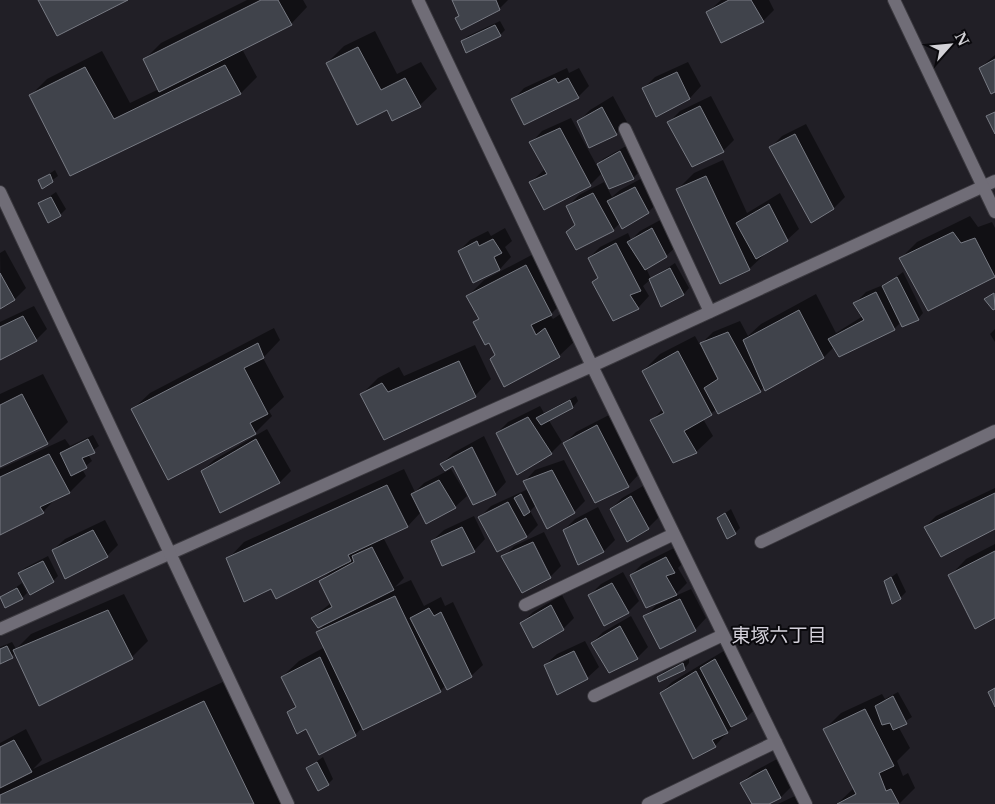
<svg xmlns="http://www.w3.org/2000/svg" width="995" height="804" font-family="'Libre Baskerville','Noto Sans JP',serif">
<rect width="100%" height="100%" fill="#211f26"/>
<path fill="#0007" d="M247,0H303L307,7L291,24L242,49L257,77L241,93L71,174L31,95L47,79L102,51L130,103L159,89L145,59L161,43Z
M454,0H508L499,9L457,18L460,15Z
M721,0H769L774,10L763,21L707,13Z
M500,21L505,30L500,35L462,41L468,36Z
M375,31L397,74L421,62L437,89L420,105L393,119L388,109L327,63L344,46Z
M995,55V90L980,68Z
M688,62L701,86L690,98L656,116L644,88L655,77Z
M567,68L569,73L579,68L589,86L578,97L513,100L524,88Z
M613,96L627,122L616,134L579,121L590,110Z
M711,96L734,140L723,151L669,122L680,111Z
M571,118L597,166L603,159L626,146L639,172L633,178L602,173L590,185L531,182L545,169L531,143L542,131Z
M806,124L845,197L834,208L811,222L771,147L782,136Z
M723,160L747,213L780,193L799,229L787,240L766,253L749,269L678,189L694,173Z
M55,170L58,176L43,187L40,180Z
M646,176L660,201L648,212L623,227L620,223L613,230L568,232L576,223L568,206L579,195L604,182L612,197L620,190Z
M56,192L66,209L60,215L39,204Z
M970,216L978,227L992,222L995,228V275L928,310L901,258L917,242Z
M664,218L678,245L666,256L646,268L651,279L675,263L689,288L684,294L662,305L651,279L643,286L649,296L638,308L613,319L594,282L599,277L589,258L600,247L628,233L631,240L640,231Z
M505,228L512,241L505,247L511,257L500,269L474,282L459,251L470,240L488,231L491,236Z
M543,249L567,298L550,315L553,319L562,313L576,340L559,356L496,354L475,322L480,318L468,296L484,280Z
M5,250L26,288L15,299L1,307L0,253Z
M903,272L923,313L918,319L901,322L894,329L834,347L824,357L765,386L760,391L717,409L703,419L713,436L696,452L651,421L663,409L643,371L660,354L695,336L700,345L713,332L740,321L748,336L761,324L816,294L836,333L863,316L855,303L866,292L888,283Z
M34,306L47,329L36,340L0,358V322Z
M274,328L280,340L263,358L284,397L269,411L272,416L255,433L133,409L150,393Z
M995,329V342L990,334Z
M475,345L491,379L475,396L362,394L378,378L399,367L404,376Z
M43,374L68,422L47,443L0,465V394Z
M576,396L578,401L573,407L548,419L562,442L551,453L497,433L508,422L540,406L544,413Z
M609,415L639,474L628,486L565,443L576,432Z
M267,429L291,471L280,482L202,471L214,460Z
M93,435L99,446L88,454L92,461L82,469L86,476L70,492L56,498L43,512L0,534V469L65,439L70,446Z
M484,436L506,482L495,494L454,464H442L453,453Z
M564,460L585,501L574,512L536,505L530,511L538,525L527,536L498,551L480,517L491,506L528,489L524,482L535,470Z
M404,469L415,492L424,483L451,469L467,496L455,507L421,512L408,526L383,537L404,578L395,587L411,580L424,606L441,597L445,606L453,602L483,665L471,676L446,685L440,691L363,727L355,735L306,728L289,712L296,705L282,677L299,661L325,647L318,632L326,623L312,618L331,603L321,581L333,569L271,587L228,559L244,542Z
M643,486L659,517L648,528L611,509L622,498Z
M995,488V528L925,527L936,516Z
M598,507L615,540L604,551L564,530L575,519Z
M731,509L740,528L735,533L718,518Z
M474,516L485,539L474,551L443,565L432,541L444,530Z
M105,520L118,545L107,556L53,550L65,539Z
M544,532L561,566L550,577L503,557L514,546Z
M995,544V617L950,576L966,559Z
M678,546L685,561L678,568L687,583L673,597L691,589L706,618L695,630L645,617L656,605L668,600L631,575L642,564Z
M48,556L58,576L53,581L20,573L25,568Z
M623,572L639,601L628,612L590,595L601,584Z
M897,573L906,592L900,598L886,581Z
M22,583L27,593L22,598H1Z
M124,594L148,641L132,657L16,653L0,662V647L12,642L16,649L31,634Z
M562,595L574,618L563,629L522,623L533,612Z
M631,616L648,647L637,658L592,643L603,632Z
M585,641L599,667L587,678L545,665L557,654Z
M727,649L757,707L746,718L736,723L715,746L693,757L661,693L672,682Z
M689,659V663L684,669L658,678L664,672Z
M225,681L285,804H0V743L26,729L42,760L33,769Z
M898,692L912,717L898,726L910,748L897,761L903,776L908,773L915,788L899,804H837L854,788L825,729L841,713L882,694L885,699Z
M323,757L333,779L328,784L307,768Z
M777,759L792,786L781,797L767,804H753L742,783L753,772Z
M797,795L801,804H778Z"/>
<path fill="#40434b" stroke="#787b84" d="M38,0H128L57,36Z
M261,0H278L292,25L159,92L143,59Z
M452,0H496L500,10L461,30L455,18L459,16Z
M729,0H751L764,22L721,43L706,12Z
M495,25L501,36L466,53L461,41Z
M358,47L381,90L405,78L421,107L392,121L387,110L357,125L326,63Z
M995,59V92L991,94L979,68Z
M225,65L241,94L70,176L29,95L85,67L114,119Z
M677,72L690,99L656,117L642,88Z
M555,78L558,83L568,78L579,98L524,125L511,99Z
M700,106L724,152L692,167L667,122Z
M602,107L617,135L589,148L577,121Z
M995,112V134L986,116Z
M560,128L591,186L544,210L529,182L547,174L529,142Z
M795,134L834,209L811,223L769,147Z
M620,151L634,179L609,189L597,164Z
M50,174L53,182L42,189L38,180Z
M706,176L750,270L720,284L676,189Z
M635,187L649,213L622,229L607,201Z
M593,193L614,231L576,250L566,232L575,225L566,206Z
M51,197L61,216L48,223L38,203Z
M769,204L788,241L756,259L736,223Z
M652,228L667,257L645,270L627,242Z
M953,232L961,243L975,238L995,277L928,311L899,258Z
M493,239L502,253L494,257L500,270L473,283L458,251L477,241L479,246Z
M616,243L641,291L630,295L639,309L613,321L592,282L598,278L588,258Z
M526,265L552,315L531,325L536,335L545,328L560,357L504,387L490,359L495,355L489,343L485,345L473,322L479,319L466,296Z
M670,268L684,295L661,307L649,279Z
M0,273L15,300L0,309Z
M897,277L919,320L902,327L882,286Z
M876,292L895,330L839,357L828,339L864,320L853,303Z
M994,293L995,309L993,310L984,299Z
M799,310L824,358L765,391L743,340Z
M23,316L37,341L0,360V327Z
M728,332L761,392L718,414L704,388L718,379L700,343Z
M258,343L264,358L244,368L268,414L250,423L256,434L168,480L131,409Z
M678,351L712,415L684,431L697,453L673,463L650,420L664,413L642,371Z
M459,361L476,397L384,440L360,394L382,383L388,392Z
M22,394L48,444L0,467V405Z
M570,400L573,408L541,425L536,418Z
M528,417L552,454L517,475L496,433Z
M597,425L629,487L595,503L563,443Z
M88,439L95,453L82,458L87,468L71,476L60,453Z
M256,439L280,483L220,513L201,471Z
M472,447L496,495L473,505L453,466L445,471L440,464Z
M49,454L70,493L40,507L44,513L0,535V477Z
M552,470L575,513L547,529L523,481Z
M439,480L456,508L426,524L411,494Z
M387,485L408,527L348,555L351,561L276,599L271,589L244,602L226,558Z
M995,493V529L941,557L924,527Z
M521,494L530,512L524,516L514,498Z
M631,496L649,529L627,542L610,509Z
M508,502L527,537L497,552L478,517Z
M725,513L736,534L727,539L717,518Z
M586,518L604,552L578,565L563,530Z
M462,527L475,552L442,566L431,541Z
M93,530L108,557L65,579L52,550Z
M533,542L551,578L522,593L501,556Z
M372,547L394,590L318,628L311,618L332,607L319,581L354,562L352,556Z
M995,551V618L975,629L948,575Z
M666,557L675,573L666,576L677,595L646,608L630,575Z
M43,561L54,582L30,595L18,573Z
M891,577L901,599L892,604L884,581Z
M612,583L629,613L604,626L588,595Z
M17,588L23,599L5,608L0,597Z
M395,596L441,692L363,730L316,632Z
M680,599L696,631L660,649L643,616Z
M551,605L564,630L533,648L520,623Z
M429,608L434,616L441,612L472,677L447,690L410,618Z
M108,610L133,659L39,706L13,650Z
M620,626L638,659L609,673L591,643Z
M7,646L13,658L0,664V649Z
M574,651L588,679L557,695L544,665Z
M320,657L356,736L319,755L306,729L297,734L287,712L296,707L281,677Z
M715,659L747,719L731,727L700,668Z
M683,663L685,670L659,682L657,677Z
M696,671L728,733L712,740L716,747L693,759L660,693Z
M995,688V707L988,692Z
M893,696L907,724L893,730L890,723L882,725L875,706Z
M204,701L254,804H0V795Z
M865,709L894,766L879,773L886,791L891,789L899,804H837L856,794L823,729Z
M14,740L32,772L0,788V747Z
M317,762L329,785L318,791L306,768Z
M766,769L781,798L769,804H752L740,783Z"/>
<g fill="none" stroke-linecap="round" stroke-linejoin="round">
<defs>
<path id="street" d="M418,0L592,366L806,804
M625,129L710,312
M761,542L995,431
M525,605L674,534
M0,629L592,366L995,181
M594,696L723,635
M648,804L776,742"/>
<path id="secondary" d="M894,0L995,212
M0,192L288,804"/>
</defs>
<use href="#street" stroke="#3b393f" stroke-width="14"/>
<use href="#secondary" stroke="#3b393f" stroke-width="14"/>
<use href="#street" stroke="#706d77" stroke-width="12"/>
<use href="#secondary" stroke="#706d77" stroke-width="12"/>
</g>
<g text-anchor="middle" stroke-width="4" stroke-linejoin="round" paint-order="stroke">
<g font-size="19" fill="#d3d0da" stroke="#0a090d">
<text x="779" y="642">東塚六丁目</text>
</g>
</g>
<g transform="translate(950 45) rotate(63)" stroke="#0a090d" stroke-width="4" paint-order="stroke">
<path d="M0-4L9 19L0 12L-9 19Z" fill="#d3d2d7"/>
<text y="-8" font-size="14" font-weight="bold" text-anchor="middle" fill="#d3d2d7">N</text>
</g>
</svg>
